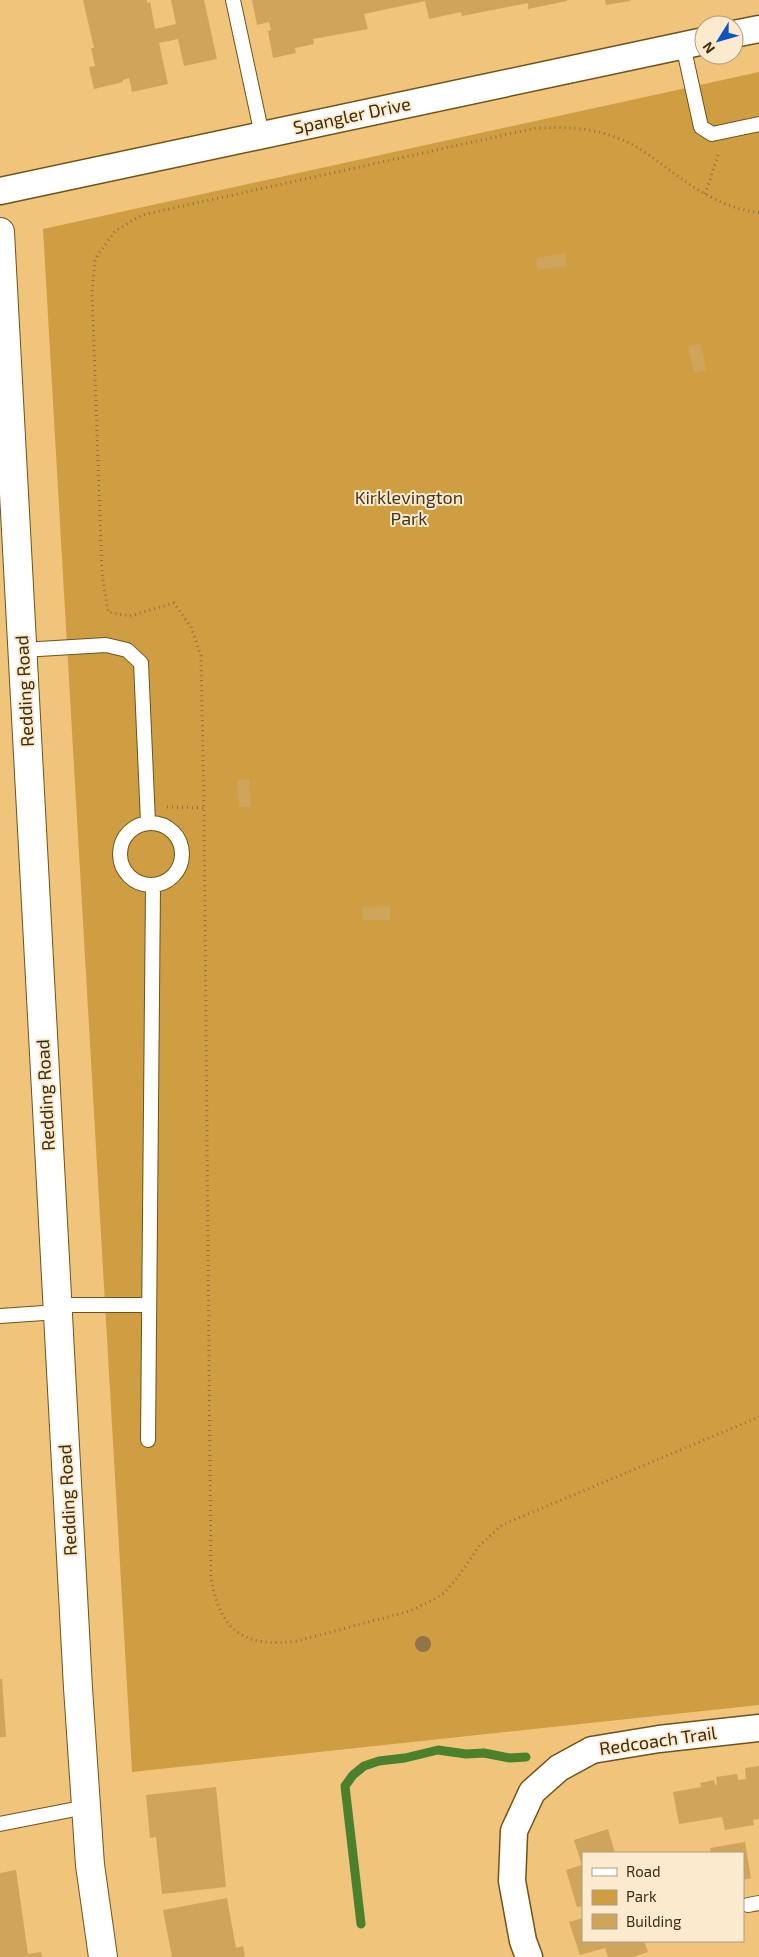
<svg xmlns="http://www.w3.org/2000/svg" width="759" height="1957" font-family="'Exo 2',sans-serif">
<rect width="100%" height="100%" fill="#f0c47b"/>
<path fill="#d09e42" d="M759,72V1705L132,1772L43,229Z"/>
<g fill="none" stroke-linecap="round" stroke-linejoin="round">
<path stroke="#4b802c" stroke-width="9" d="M361,1924L345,1786L353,1775L364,1766L379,1761L405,1758L438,1750L466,1754L484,1753L510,1758L526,1757"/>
</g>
<path fill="#cfa45b" d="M83,0H147V3L150,2L155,29L176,24L171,0H204L217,59L184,66L178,39L159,43L168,84L132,92L129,78L123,80V82L94,89L89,67L95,66L91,48H94Z
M252,0H567V1L528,9V3L462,16L461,12L429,19L425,1L364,14L368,29L313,39L314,44L295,48L296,53L273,58L268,31L271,30L269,22L257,25Z
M605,0H630V1L606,5Z
M565,253L567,266L538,270L536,258Z
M701,344L706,370L694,373L688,346Z
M249,779L251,807H239L237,780Z
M390,906V920H363L362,907Z
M0,1679H2L6,1737H0Z
M759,1766V1819L753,1820L754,1825L725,1830L722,1817L679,1824L673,1792L701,1787L700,1783L714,1780L715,1785L717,1784L716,1777L737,1774L738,1780L746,1779L745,1768Z
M216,1787L226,1887L162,1894L156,1837L150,1838L146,1795Z
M608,1829L615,1853H583V1906L577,1907L566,1870L582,1865L574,1840Z
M745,1842L751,1878L743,1880V1853H711L710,1848Z
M16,1870L28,1954L41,1952L42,1957H0V1873Z
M227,1898L236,1948L243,1946L245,1957H172L163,1910Z
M583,1918V1941H644L648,1952L633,1957H608L605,1948L580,1955L569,1922Z"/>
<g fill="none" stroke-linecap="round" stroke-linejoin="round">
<defs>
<path id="service" d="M233,0L262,135
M683,45L701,127L712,134L759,124
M22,650L106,645L127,650L141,663L148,822
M120 854a31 31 0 1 1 62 0a31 31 0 1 1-62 0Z
M58,1305H149
M0,1316L58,1312
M148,1440L153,885
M0,1824L86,1807
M748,1905L759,1903"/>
<path id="minor" d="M734,34L759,29
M0,191L704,41
M529,1957L523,1941L512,1881L514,1831L532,1792L559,1768L592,1750L659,1739L759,1728"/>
<path id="tertiary" d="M0,232L78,1688L90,1865L103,1957"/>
</defs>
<use href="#service" stroke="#715218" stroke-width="16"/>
<use href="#minor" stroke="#715218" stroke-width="29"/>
<use href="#tertiary" stroke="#715218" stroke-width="30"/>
<path stroke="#917340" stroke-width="3" stroke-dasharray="1 4" stroke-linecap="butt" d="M705,194L718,155
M759,213C741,210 722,204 705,194C674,177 649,149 615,137C588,127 564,127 536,128L142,215L115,231L95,259L92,292L102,573L108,612L130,616L174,603L191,627L201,656L204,808L211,1579C221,1632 244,1648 297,1641L410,1611L433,1600L444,1593L457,1578L480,1545L502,1525L759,1417
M167,807L204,808"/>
<use href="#service" stroke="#fff" stroke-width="14"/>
<use href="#minor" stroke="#fff" stroke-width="26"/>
<use href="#tertiary" stroke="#fff" stroke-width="28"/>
</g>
<circle fill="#907549" cx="423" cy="1644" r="8"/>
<g text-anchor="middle" stroke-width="4" stroke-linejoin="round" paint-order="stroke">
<g font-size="18" fill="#3e2c0d" stroke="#fceace">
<text transform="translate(352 116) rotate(-12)" y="6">Spangler Drive</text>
<text transform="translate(25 691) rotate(-93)" y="6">Redding Road</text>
<text transform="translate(46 1095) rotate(-93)" y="6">Redding Road</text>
<text transform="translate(68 1500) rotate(-93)" y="6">Redding Road</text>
<text transform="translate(658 1741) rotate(-8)" y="6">Redcoach Trail</text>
</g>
<g font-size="18" fill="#423520" stroke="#fceace">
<text x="409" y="504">Kirklevington<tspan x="409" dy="21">Park</tspan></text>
</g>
</g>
<rect x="582" y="1852" width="162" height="90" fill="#fceace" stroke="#b09e81"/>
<rect x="592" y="1868" width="25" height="8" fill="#ffffff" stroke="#b09e81"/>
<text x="626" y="1877" font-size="15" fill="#3e2c0d">Road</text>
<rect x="592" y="1890" width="25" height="15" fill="#d09e42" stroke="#b09e81"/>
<text x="626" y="1902" font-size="15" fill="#3e2c0d">Park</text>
<rect x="592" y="1914" width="25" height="15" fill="#cfa45b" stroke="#b09e81"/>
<text x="626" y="1927" font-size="15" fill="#3e2c0d">Building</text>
<g transform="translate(719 40) rotate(233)"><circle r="24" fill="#fceace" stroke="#b09e81"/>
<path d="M0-4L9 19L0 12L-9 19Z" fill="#0b55bf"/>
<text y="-8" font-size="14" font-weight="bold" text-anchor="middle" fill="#3e2c0d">N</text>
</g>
</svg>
